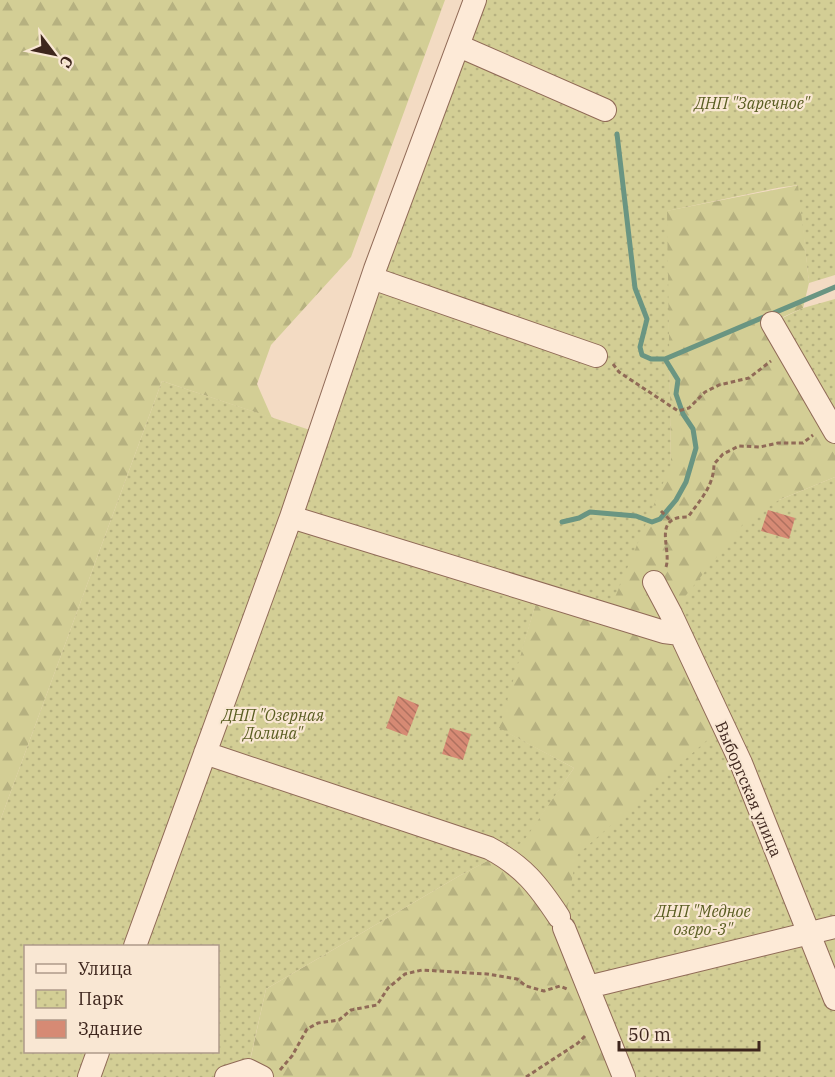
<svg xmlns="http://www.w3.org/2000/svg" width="835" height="1077" font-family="'IBM Plex Serif',serif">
<defs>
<pattern id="forest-firs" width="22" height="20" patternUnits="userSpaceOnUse" patternTransform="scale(1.5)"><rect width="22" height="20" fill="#d3ce95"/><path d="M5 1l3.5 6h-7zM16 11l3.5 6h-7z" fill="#b6b180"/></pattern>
<pattern id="park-dots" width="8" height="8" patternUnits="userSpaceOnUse" patternTransform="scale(1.5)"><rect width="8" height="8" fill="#d3ce95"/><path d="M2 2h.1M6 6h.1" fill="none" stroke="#b6b180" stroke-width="1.8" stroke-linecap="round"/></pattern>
<pattern id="building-back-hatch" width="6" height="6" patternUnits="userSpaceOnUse" patternTransform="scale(1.5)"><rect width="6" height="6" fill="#d68a74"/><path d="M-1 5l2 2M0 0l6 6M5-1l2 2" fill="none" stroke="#af715f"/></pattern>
</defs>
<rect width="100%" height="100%" fill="#f3dbc3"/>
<path fill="url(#forest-firs)" d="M0,0H445L351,257L271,345L257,384L272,418L162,381L0,821Z
M799,185L809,283L803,308L772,322L835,432V477L779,500L722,727L624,1077H262L248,1070L266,989L459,876L522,842L574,768L498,728L539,593L671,464L666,211Z"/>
<path fill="url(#park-dots)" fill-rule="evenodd" d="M474,0H835V275L809,283L798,185L777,188L667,211L671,464L608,614L539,593L499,728L574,768L523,842L459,876L266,989L248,1069L262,1077H0V821L162,381L319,433ZM26,946H218V1052H26Z
M835,299V432L772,323L803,308Z
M835,477V1077H624L564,928L576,856L722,727L671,614L743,524L779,500Z"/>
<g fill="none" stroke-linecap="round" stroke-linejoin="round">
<path stroke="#6a9582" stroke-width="5" d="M665,359L835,287
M562,522L579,518L590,512L636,516L652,522L660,519L676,500L686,482L696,448L693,429L683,414L676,394L678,380L665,359H651L642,355L640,347L647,319L635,288L617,134"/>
</g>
<path fill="url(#building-back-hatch)" d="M768,510L795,518L789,539L761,531Z
M398,696L419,705L407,736L386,728Z
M450,728L471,734L463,760L442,754Z"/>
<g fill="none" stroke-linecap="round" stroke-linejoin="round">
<defs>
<path id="street" d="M459,46L605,110
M372,278L596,356
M772,323L835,432
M291,517L664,632L680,634
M654,582L671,614L741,763L835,999
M205,753L489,848C523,866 538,885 559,917
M564,928L624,1077
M135,946L291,517L375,269L475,0
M588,987L835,927
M89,1077L98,1052
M226,1077L248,1070L262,1077"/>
</defs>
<use href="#street" stroke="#906a57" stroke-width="24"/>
<path stroke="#906a57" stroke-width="3" stroke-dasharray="4.5 3" stroke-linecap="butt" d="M613,364L619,372L678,411L689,408L705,392L719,385L749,378L771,361
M661,511L671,521
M666,567C672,549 651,516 688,517C700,500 714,486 714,464L723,454L739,446L760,447L778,443H803L813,435
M280,1070L292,1056L307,1029L318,1023L339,1020L351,1010L377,1005L388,988L405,974L422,970L487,974L517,979L526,986L544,991L560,986L567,989
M526,1077L578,1043L585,1036"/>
<use href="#street" stroke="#fdead7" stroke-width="22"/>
</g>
<g text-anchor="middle" stroke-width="4.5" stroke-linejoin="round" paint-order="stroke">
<g font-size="16" font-style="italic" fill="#595d21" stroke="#f9e7d3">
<text x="752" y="109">ДНП "Заречное"</text>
<text x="273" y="721">ДНП "Озерная<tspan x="273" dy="18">Долина"</tspan></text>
<text x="703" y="917">ДНП "Медное<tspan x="703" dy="18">озеро-3"</tspan></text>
</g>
<g font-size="16" fill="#3e261d" stroke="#f9e7d3">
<text transform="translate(749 789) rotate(67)" y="6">Выборгская улица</text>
</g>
</g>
<rect x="24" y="945" width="195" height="108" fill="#f9e7d3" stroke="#ae9a8a" stroke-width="1.5"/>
<rect x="36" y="964" width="30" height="9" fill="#fdead7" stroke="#ae9a8a" stroke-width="1.5"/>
<text x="78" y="975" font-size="18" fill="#3e261d">Улица</text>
<rect x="36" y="990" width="30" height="18" fill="url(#park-dots)" stroke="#ae9a8a" stroke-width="1.5"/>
<text x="78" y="1005" font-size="18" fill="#3e261d">Парк</text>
<rect x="36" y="1020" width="30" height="18" fill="#d68a74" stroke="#ae9a8a" stroke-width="1.5"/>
<text x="78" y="1035" font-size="18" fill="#3e261d">Здание</text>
<g transform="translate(54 54) rotate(122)" stroke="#f9e7d3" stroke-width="4.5" paint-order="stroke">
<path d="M0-4.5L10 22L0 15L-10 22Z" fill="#3e261d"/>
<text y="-9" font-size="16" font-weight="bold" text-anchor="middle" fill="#3e261d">С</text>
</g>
<path d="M619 1041v9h140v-9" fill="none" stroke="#3e261d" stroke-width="3"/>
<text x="628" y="1041" font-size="18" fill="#3e261d" stroke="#f9e7d3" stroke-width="4.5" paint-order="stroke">50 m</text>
</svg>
